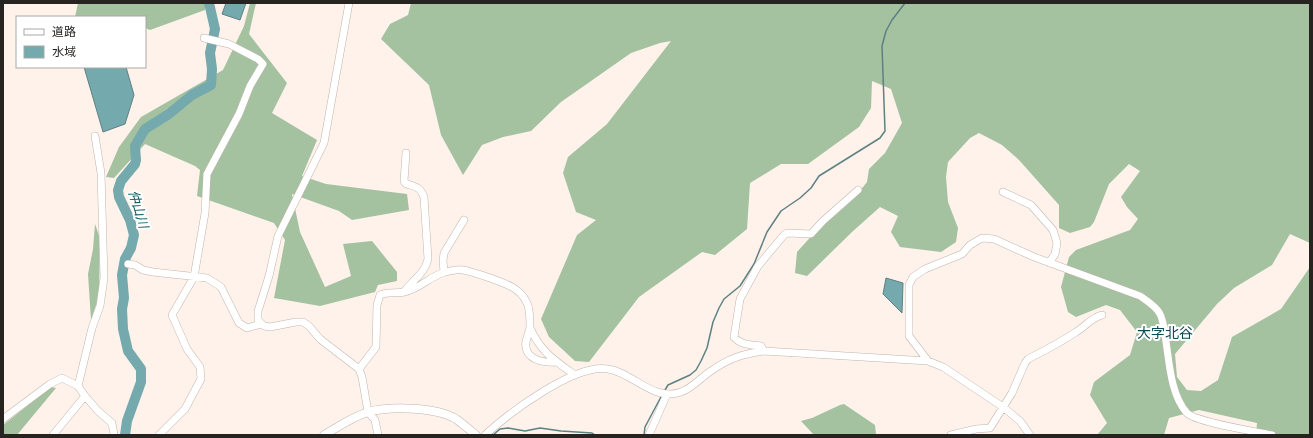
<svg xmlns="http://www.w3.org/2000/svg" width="1313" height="438" font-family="'Titillium Web','Noto Sans JP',sans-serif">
<rect width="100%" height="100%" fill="#fef2eb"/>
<path fill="#a4c1a0" d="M78,3H205V10L150,30L145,28V17H75Z
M250,3H256L249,34L287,83L272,113L317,140L302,176L326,184L407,194L409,210L352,220L339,211L292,194L300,232L325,287L351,276L343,244L372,241L397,272V281L378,285L375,292L320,306L274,298L285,240L274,223L197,196L200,170L195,166L145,144L114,178L106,177L119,147L141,117L223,70L244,26Z
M411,3H1310V243L1290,234L1272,265L1234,288L1217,304L1175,354L1177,377L1187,390L1201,391L1218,380L1232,337L1281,309L1310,267V435H1256L1257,423L1199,410L1169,418L1164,435H1097L1107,423L1090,395L1094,382L1130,355L1137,332L1120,310L1106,305L1076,317L1068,312L1061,287L1069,257L1076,250L1130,230L1138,219L1127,207L1121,197L1140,171L1129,164L1109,184L1094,222L1090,227L1070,233L1059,228V205L1019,160L1002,145L979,133L970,138L948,162L946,177L948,202L958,228L956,242L941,252L900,247L891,232L898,216L880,207L852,232L807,276L795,273L797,252L816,231L856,196L867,182L869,169L885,153L902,123L891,89L872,81L871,108L859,127L808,164H781L750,183L747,229L715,255L702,252L639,297L589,362L575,361L549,337L541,319L577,235L596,220L576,212L563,173L568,157L607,124L671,41L660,43L631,53L561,102L531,131L503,137L482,145L463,175L441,135L429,85L381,39L390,24L408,15Z
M95,224L100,238L99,296L91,320L88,274L93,249Z
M51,387L56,388L17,435H3V425Z
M844,404L875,425L876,435H814L801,421L812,418L840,405Z"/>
<path fill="#74a9ad" stroke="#5d8183" d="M226,3H246L240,20L222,14Z
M84,67H126L134,95L125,124L103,132Z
M886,278L903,283L902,313L883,294Z"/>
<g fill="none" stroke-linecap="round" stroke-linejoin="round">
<path stroke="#5d8183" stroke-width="1.5" d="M665,390L668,385L690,375L696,370L701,361L707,348L713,322L719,308L724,299L740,286L754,264L767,232L781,211L800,198L811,188L819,176L880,138L885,131L882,46L886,31L892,20L905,3
M493,435L500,429L508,428L525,431L540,428L561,431L592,433L595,435
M644,435L645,427L662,395"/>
<path stroke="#74a9ad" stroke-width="10" d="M125,435L127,421L141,382V369L128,351L123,329L122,309L124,298L122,275L125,259L131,248L134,235L130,220L119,197L118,190L121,181L135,164L136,160L135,146L145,129L169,114L192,95L211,85L212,69L210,53L215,29L209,3"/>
<defs>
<path id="minor" d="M349,3L324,143L278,236L269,276L258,311V320L264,326L270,327L296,322H303L309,326L320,339L359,369L362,377L368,412L375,420L378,435
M1003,192L1031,205L1053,230L1057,243L1055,254L1049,263
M128,264L135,265L143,270L153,272L207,278L221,287L239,323L247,328L261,324
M444,272L443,261L444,253L464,220
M404,292C412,280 425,274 428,259L424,197C419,185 416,188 405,183L404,181L406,153
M530,328C541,352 554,360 575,375
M764,351L761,346C753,345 740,345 734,337L740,299L758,266L784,235L787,233L811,234L823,221L858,190
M928,361L909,336V285L913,277L925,269L962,254L970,245L982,238L994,239L1034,257L1140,296C1147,301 1156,306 1160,314C1163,320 1164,328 1165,335C1169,358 1170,395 1187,413C1198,423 1255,431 1272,435
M359,369L376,347L377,305L380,295C388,291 396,294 404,292C420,289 430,276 445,272C451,271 458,269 463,270C474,272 503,282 512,287C519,291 524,296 527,303C530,309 530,320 530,327C529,335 523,342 527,351C531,361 547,363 556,362
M78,386L92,328L100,306L104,278L101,173L95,136
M3,419L50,384L62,378L78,386L85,396L98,411L112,423L114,435
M53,435L85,396
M159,435L185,409L201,379L200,367L187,349L172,315L194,277L205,213L207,174L239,114L250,86L263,64L258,59L229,44L204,38
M485,435C509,413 575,363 608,369C634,373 653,402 681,392C693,388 701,377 711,371C729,358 743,354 764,351L928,361L943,367L1003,407L1020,421L1030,435
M649,435L667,394
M951,435L976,429L990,428L1012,393L1025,363L1028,359C1044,351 1061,342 1076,332C1085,327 1092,317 1102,315"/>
<path id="major" d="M324,435C338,427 352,417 368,412C391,406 436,407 456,419C463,424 470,430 476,435"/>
</defs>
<use href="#minor" stroke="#c0b5ad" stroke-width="8"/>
<use href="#major" stroke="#c0b5ad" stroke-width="9"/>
<use href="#minor" stroke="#fff" stroke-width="7"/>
<use href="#major" stroke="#fff" stroke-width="8"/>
</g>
<g text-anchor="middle" stroke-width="4" stroke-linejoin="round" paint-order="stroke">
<g font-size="13" font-style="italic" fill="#005257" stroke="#fff">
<text transform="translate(139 209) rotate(73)" y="5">仲山川</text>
</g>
<g font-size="14" fill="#094950" stroke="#fff">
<text x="1165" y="338">大字北谷</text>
</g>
</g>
<rect width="1313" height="438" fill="none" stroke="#272320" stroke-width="8"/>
<rect x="16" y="16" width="130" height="52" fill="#ffffff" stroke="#a9a7a6"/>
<rect x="24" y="29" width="20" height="6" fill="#ffffff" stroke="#a9a7a6"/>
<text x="52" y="36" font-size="12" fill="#272320">道路</text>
<rect x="24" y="46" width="20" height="12" fill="#74a9ad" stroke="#a9a7a6"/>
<text x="52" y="56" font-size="12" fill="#272320">水域</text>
</svg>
